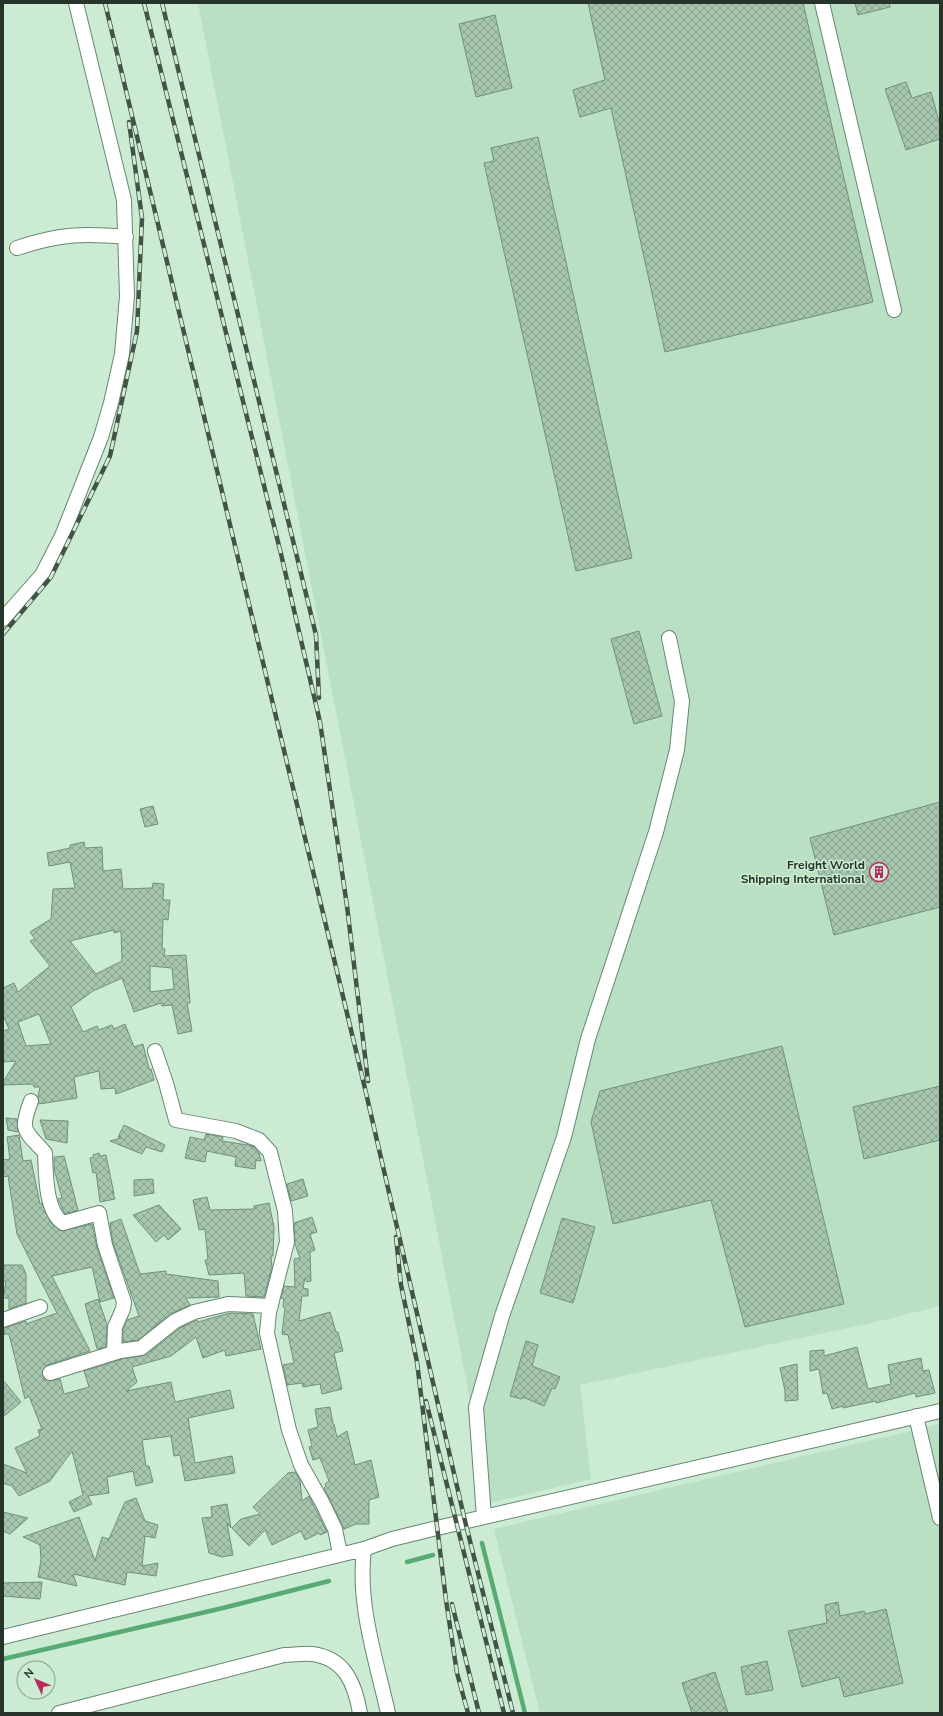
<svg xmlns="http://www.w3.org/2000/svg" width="943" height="1716" font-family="'Nunito Sans',sans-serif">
<defs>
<pattern id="building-cross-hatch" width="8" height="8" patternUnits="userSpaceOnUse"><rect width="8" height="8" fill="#a6c6ae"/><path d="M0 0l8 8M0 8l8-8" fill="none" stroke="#87a28e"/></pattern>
</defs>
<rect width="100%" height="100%" fill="#cbecd3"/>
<path fill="#b9e0c3" d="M198,3H940V1306L872,1323L580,1385L591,1479L490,1503Z
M940,1424V1713H540L494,1529Z"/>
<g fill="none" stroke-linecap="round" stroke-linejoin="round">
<path stroke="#59ab74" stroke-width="4.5" d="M482,1543L525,1713
M407,1562L433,1555
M3,1659L223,1608L329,1581"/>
</g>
<path fill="url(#building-cross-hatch)" stroke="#719079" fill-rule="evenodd" d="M588,3H803L873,302L665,352L611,108L580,117L573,90L605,80Z
M855,3H889L890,7L858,15Z
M495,15L512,88L476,97L459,24Z
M906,82L912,98L931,92L940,125V139L906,150L885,89Z
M538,137L632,558L576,571L484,163L494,161L491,148Z
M639,631L662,716L634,724L611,639Z
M940,802V907L834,935L810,838Z
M153,806L158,824L145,827L140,809Z
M84,842L85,848L102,847L103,871L121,869L123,889L152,888L153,883L164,884L163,900H170L168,920L163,919L162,949H165L164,956L186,955L190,1003H187L192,1031L178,1034L172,1005L162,1006L161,1003L134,1012L122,978L93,991L71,1007L83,1032L97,1026L99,1030L112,1025L114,1029L125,1024L134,1047L143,1044L149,1069H151L154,1080L116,1094L115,1088L101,1089L99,1071L74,1077L77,1098L39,1104L38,1096L40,1087H34L33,1084L3,1085V1082L16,1061L3,1062V1031L9,1029L3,1015V988L14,983L18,992L50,966L30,941L35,939L30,932L51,919L53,889L75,888L70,862L49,866L47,853L70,848V845ZM114,930V933L121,931L122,961L96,974L70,941ZM150,966L172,968L174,989L150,992ZM39,1014L51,1044L26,1046L18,1022Z
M782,1046L844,1304L745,1327L711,1200L613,1224L591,1122L600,1091Z
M940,1086V1140L864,1159L853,1107Z
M6,1118L17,1119L18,1132L8,1130Z
M40,1120L68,1121L67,1143L46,1139Z
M124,1125L165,1145L162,1152L146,1147L142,1154L110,1141L121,1138L118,1137Z
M206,1134L223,1137L222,1141L248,1145L254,1147L259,1153L261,1161L256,1160L255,1169L235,1166L236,1157L207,1151L205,1162L185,1158L190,1137L204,1140Z
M19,1135L23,1161L31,1160L40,1204L42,1203L51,1223L61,1231L92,1224L97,1248L114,1298L100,1302L92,1267L52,1276L90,1351L47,1365L42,1372L44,1379L49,1381L60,1379L64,1394L89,1387L84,1371L122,1359L146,1355L180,1328L197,1320L198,1322L230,1313L253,1314L261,1349L226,1356L225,1350L203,1358L196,1337L171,1356L132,1367L137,1382L126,1391L171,1382L175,1402L230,1390L234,1408L188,1418L195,1463L232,1456L235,1473L223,1475L222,1474V1475L185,1481L180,1455L174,1456L171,1436L142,1440L146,1466H149L153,1482L136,1486L133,1471L107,1477L109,1493L88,1496L92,1504L74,1512L69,1502L83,1495L72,1451L50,1481L19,1496L12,1486L3,1483V1464L27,1473L15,1448L40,1436L38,1430L42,1429L29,1396L25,1399L9,1334H4V1328L26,1321V1324L57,1313L17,1234L8,1176L3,1177V1160L10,1159L7,1137Z
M99,1153L100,1156L106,1155L114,1194L112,1191L115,1199L100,1202L96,1172L93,1173L90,1158L94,1157L93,1155Z
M64,1156L78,1210L65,1214L58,1199L62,1198L54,1169V1157Z
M153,1179L154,1193L134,1196V1180Z
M303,1179L308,1196L291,1201L287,1184Z
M207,1197L210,1210L254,1209V1206L269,1203L274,1227L273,1256H271L272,1267L264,1297L246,1296L244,1273L209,1275L205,1260H208L205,1229L199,1230L193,1200Z
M159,1205L181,1229L168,1240L164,1235L156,1242L133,1215Z
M312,1217L317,1232L310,1234L315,1250L310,1252L311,1281L307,1282L305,1278L303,1288L308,1289V1296H302L299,1321L330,1312L336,1332H338L343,1351L334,1353L342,1389L322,1394L320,1384L303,1387L302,1383L287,1385L283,1365L294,1363L288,1335L282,1334L285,1308L283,1307L284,1299L281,1298L284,1286L295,1287L294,1259L300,1258L295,1244L294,1223Z
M562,1218L595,1227L573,1303L540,1293Z
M121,1219L140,1274L166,1271V1274L218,1281L219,1297L186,1298L190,1305L170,1314L138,1340L123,1342V1329L127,1320L139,1316L113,1243L110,1223Z
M3,1265H22L26,1274V1303L9,1309V1298H3L6,1281H3Z
M98,1299L107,1324L106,1347L97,1349L85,1304Z
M526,1341L538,1345L532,1366L560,1377L555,1389L552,1388L544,1406L523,1397L522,1399L510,1396Z
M857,1347L868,1389L891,1384L888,1365L921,1358L923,1371L929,1370L935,1393L916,1397L915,1393L876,1403V1401L843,1408V1406L832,1409L827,1393L823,1394L819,1369L810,1371V1351L824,1350V1356Z
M797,1364L798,1400L785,1401V1391L780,1368Z
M3,1380L21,1402L3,1417Z
M330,1407L333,1424H334L337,1437L347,1431L355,1465L371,1460L379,1497L369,1500V1524H356L344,1529L324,1488L326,1486L325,1484L329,1481L320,1458L313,1460L309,1447L312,1446L308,1430L318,1427L315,1409Z
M295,1472L300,1480L302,1501L309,1496L327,1532L320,1535L319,1533L305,1540L301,1531L272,1545L265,1530L249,1546L232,1528L241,1519L260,1514L253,1507L288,1473Z
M136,1498L145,1521L158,1525L155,1538L145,1536L142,1566L158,1563L156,1576L127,1572L125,1585L73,1574L77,1586L38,1577L41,1560L40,1545L23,1537L79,1517L95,1561L102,1537L109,1539L125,1502Z
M227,1504L231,1528L227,1523L233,1555L222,1557L209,1553L202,1518L212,1517L211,1507Z
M3,1512L28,1518L10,1534L3,1531Z
M42,1582L40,1599L3,1596V1583Z
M838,1602L840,1616L864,1611L865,1614L886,1609L903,1683L844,1697L839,1677L802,1687L788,1631L827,1623L825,1605Z
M767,1661L773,1690L746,1695L741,1667Z
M715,1672L728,1713H692L682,1683Z"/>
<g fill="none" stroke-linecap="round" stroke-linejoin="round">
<defs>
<path id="minor" d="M822,3L894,310
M17,248C59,234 82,233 126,237
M3,619L42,575L62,536L101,437L111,403L122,354L127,296L124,200L76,3
M155,1051L166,1083L176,1120L236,1131L259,1140L270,1152L285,1211L287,1242L269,1312L267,1333L289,1430L301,1465L322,1502L335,1529L340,1554
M31,1101C19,1132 25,1130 45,1153C46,1173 45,1211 63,1223L99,1213L105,1245L124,1302L123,1309L115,1327L114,1352
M3,1320L40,1307
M50,1373L120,1351L141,1348L175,1321L194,1312L228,1304L271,1306
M916,1416L940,1518
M484,1517L476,1407L502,1316L564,1137L588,1039L656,832L677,750L682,701L669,638
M364,1549C357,1604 376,1659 388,1713
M3,1637L364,1549L392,1539L437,1528L940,1411
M59,1713L284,1655C293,1655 303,1653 312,1654C345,1658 355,1684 360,1713"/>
</defs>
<use href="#minor" stroke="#688670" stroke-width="16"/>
<use href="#minor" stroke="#fff" stroke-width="14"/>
<defs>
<path id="rail" d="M105,3L363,1080L465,1521L513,1713
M144,3L281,554L320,722L347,906L368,1081
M162,3L316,635L319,698
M3,634L51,577L110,456L137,331L142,218L129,122
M396,1237L401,1285L417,1362L446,1600L457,1673L468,1713
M426,1401L504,1713
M452,1604L479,1713"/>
</defs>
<use href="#rail" stroke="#435346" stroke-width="4.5"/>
<use href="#rail" stroke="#cbecd3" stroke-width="3" stroke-dasharray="9" stroke-linecap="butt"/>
</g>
<defs>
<symbol id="building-ring" viewBox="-11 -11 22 22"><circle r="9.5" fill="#cbecd3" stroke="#b72b61" stroke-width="1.5"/><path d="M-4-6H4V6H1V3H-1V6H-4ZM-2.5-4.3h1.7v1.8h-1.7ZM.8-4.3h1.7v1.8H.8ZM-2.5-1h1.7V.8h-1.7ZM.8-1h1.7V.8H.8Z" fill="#b72b61"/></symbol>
</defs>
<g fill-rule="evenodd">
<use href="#building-ring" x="868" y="861" width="22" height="22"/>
</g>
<g text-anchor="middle" stroke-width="3" stroke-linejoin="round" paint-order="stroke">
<g font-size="12" font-weight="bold" fill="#27342a" stroke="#cbecd3" text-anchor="end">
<text x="865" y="869">Freight World<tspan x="865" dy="14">Shipping International</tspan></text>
</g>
</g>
<rect width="943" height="1716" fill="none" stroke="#27342a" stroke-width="8"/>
<g transform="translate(36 1680) rotate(314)"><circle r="19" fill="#cbecd3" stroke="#89a28f"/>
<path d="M0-3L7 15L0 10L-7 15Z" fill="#b72b61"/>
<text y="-6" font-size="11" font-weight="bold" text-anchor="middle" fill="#27342a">N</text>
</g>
</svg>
